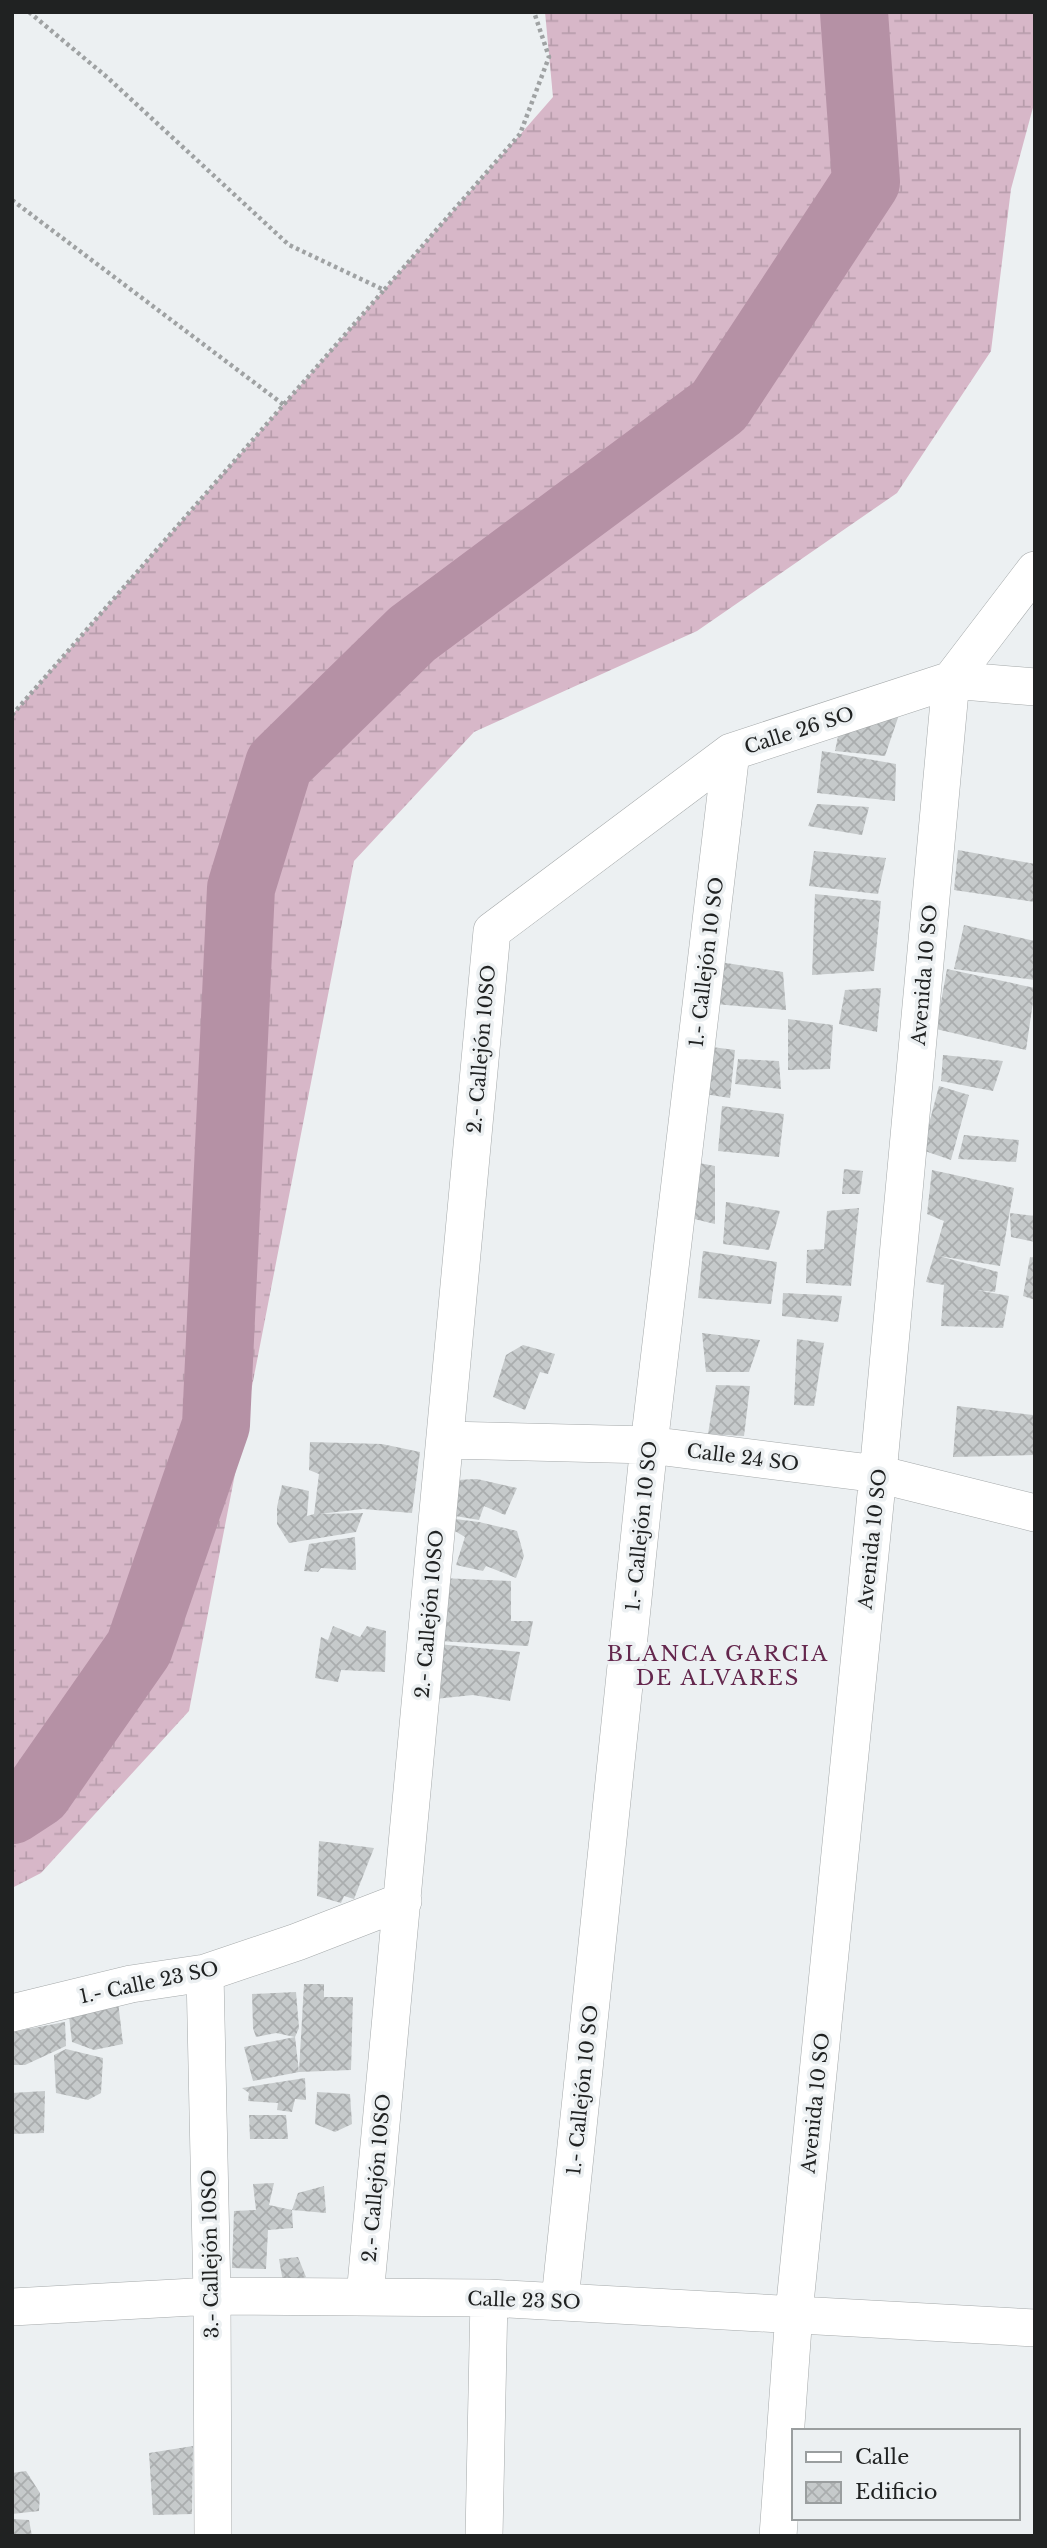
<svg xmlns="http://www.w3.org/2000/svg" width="1047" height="2548" font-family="'Libre Baskerville',serif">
<defs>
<pattern id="wetland-marsh" width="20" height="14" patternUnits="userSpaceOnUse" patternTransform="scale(1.75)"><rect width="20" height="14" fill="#d7b7c8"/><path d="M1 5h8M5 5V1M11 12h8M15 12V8" fill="none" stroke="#b89dac"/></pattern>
<pattern id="building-cross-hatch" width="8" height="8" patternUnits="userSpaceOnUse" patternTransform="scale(1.75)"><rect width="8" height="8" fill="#c6cacb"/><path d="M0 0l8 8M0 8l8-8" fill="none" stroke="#aaadae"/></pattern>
</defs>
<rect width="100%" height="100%" fill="#ecf0f2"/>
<path fill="url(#wetland-marsh)" d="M545,12H1035V100L1011,189L991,351L897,493L697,631L474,732L354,861L189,1711L41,1873L12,1888V715L553,97Z"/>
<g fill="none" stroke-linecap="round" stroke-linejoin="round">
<path stroke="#b591a5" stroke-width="68" d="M12,1810L38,1793L139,1648L216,1425L241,888L279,764L412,634L719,406L866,182L854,12"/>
</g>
<path fill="url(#building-cross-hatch)" d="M902,706L885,756L835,751L842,716Z
M822,751L896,764L895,801L817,793Z
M817,804L869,807L862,835L808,826Z
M958,850L1035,864V902L954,890Z
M814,851L886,858L878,894L809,886Z
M815,894L881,901L874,971L812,975Z
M964,925L1035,941V980L954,969Z
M720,962L783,972L786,1010L715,1004Z
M947,969L1035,988L1026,1050L936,1029Z
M881,988L877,1032L839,1024L845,990Z
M788,1019L833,1025L830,1069L788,1070Z
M697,1045L735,1050L730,1098L691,1092Z
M943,1055L1003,1061L993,1091L941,1081Z
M738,1059L779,1061L781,1089L735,1084Z
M939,1086L969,1095L951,1160L922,1150Z
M722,1106L784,1114L779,1157L718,1151Z
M964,1135L1019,1140L1016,1162L958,1159Z
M683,1160L715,1166V1224L682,1216Z
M844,1169L863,1171L860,1194H842Z
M932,1170L1014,1188L1000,1266L939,1256L998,1272L995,1292L976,1290L1009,1296L1003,1328L941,1326L944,1285L926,1282L944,1221L927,1214Z
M726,1202L780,1211L769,1250L723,1244Z
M859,1208L851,1286L806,1283L807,1250L824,1249L827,1211Z
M1010,1213L1035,1216V1242L1011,1237Z
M703,1251L777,1262L771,1304L698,1298Z
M1030,1257L1035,1258V1300L1023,1296Z
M783,1293L842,1296L838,1322L782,1316Z
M702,1333L760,1340L749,1372H706Z
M797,1339L824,1343L814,1406L794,1405Z
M523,1345L555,1354L548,1374L540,1372L525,1410L493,1397L506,1355Z
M716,1385L750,1386L744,1436L708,1434Z
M957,1406L1033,1415L1034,1455L953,1457Z
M310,1442L382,1444L420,1452L412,1513L363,1509L319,1514L363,1513L356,1532L289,1543L277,1524V1507L282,1485L309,1491L307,1516L314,1514L319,1474L309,1470Z
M477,1479L517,1488L505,1515L484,1506L479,1520L455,1516L456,1480Z
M455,1519L479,1522L517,1531L524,1556L516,1578L486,1566L483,1571L456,1565L465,1537L453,1530Z
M355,1537L356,1570L321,1568L318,1572L304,1571L309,1544Z
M441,1578L511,1581V1621H533L528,1646L438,1641Z
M333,1626L360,1637L367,1626L386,1631L385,1672L341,1670L338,1682L315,1678L321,1637L328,1640Z
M438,1644L520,1652L510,1701L473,1695L435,1699Z
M319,1841L374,1848L354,1899L344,1896L341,1903L317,1896Z
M304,1984H324V1997H353L351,2070L299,2072Z
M296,1992L299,2028L295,2037L276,2033L256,2037L253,2028L252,1994Z
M118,2001L123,2044L94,2050L72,2042L68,2008Z
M65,2022L66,2046L25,2065H12V2032Z
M295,2037L299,2072L253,2081L244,2047Z
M66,2049L103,2058L101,2093L88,2100L56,2093L54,2055Z
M305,2078L306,2100L295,2099L292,2112L277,2110L278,2103L248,2101L249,2093L242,2088Z
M45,2091L44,2133L12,2134V2093Z
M317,2092L350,2094L352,2124L335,2132L315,2124Z
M249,2115H286L288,2139H250Z
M274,2183L269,2205L292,2210L298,2193L324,2186L326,2213L292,2210L293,2228L268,2230L266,2269L232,2268L234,2211L256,2210L253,2184Z
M298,2257L306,2277L283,2282L279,2259Z
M193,2446L192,2514L153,2515L149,2453Z
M26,2471L40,2493L39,2511L12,2514V2473Z
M12,2519L29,2520L32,2536H12Z"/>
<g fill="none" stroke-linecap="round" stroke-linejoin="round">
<defs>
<path id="minor" d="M445,1440L649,1445L878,1474L1035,1513
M205,1973L212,2296L213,2536
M12,2013L131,1984L205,1973L297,1942L403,1901
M365,2296L492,931L731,752L951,680L1035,687
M560,2300L649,1445L731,752
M12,2307L212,2296L489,2298L1035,2328
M484,2536L489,2298
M778,2536L794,2313L878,1474L951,680L1035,570"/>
</defs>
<use href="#minor" stroke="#a5a9aa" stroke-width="38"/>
<path stroke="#9fa2a3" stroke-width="4.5" stroke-dasharray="3.5 3.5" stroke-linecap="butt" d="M29,12L108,78L289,245L384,290L520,134L549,57L534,12
M12,200L284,405
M12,715L384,290"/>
<use href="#minor" stroke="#fff" stroke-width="37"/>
</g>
<g text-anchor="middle" stroke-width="7" stroke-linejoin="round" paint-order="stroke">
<g font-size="19" fill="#202222" stroke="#ecf0f2">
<text transform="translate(799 730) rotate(-18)" y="7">Calle 26 SO</text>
<text transform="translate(706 962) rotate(-83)" y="7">1.- Callejón 10 SO</text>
<text transform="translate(924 975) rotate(-85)" y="7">Avenida 10 SO</text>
<text transform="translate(481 1049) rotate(-85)" y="7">2.- Callejón 10SO</text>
<text transform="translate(743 1457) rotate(7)" y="7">Calle 24 SO</text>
<text transform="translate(641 1526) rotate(-84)" y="7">1.- Callejón 10 SO</text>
<text transform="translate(872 1539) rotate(-84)" y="7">Avenida 10 SO</text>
<text transform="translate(429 1614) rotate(-85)" y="7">2.- Callejón 10SO</text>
<text transform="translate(149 1982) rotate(-12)" y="7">1.- Calle 23 SO</text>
<text transform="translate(582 2090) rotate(-84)" y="7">1.- Callejón 10 SO</text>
<text transform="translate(815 2103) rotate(-84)" y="7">Avenida 10 SO</text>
<text transform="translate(376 2178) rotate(-85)" y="7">2.- Callejón 10SO</text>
<text transform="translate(210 2254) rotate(-91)" y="7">3.- Callejón 10SO</text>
<text transform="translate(524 2300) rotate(2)" y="7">Calle 23 SO</text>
</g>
<g font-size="21" letter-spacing="2" fill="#64274d" stroke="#ecf0f2">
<text x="718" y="1661">BLANCA GARCIA<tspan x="718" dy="24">DE ALVARES</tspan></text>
</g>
</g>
<rect width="1047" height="2548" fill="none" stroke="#202222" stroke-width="28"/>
<rect x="792" y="2429" width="228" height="91" fill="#ecf0f2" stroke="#9a9e9f" stroke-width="2"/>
<rect x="806" y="2452" width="35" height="10" fill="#ffffff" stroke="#9a9e9f" stroke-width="2"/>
<text x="855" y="2464" font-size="21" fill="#202222">Calle</text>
<rect x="806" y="2482" width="35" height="21" fill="url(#building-cross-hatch)" stroke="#9a9e9f" stroke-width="2"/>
<text x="855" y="2499" font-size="21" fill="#202222">Edificio</text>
</svg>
